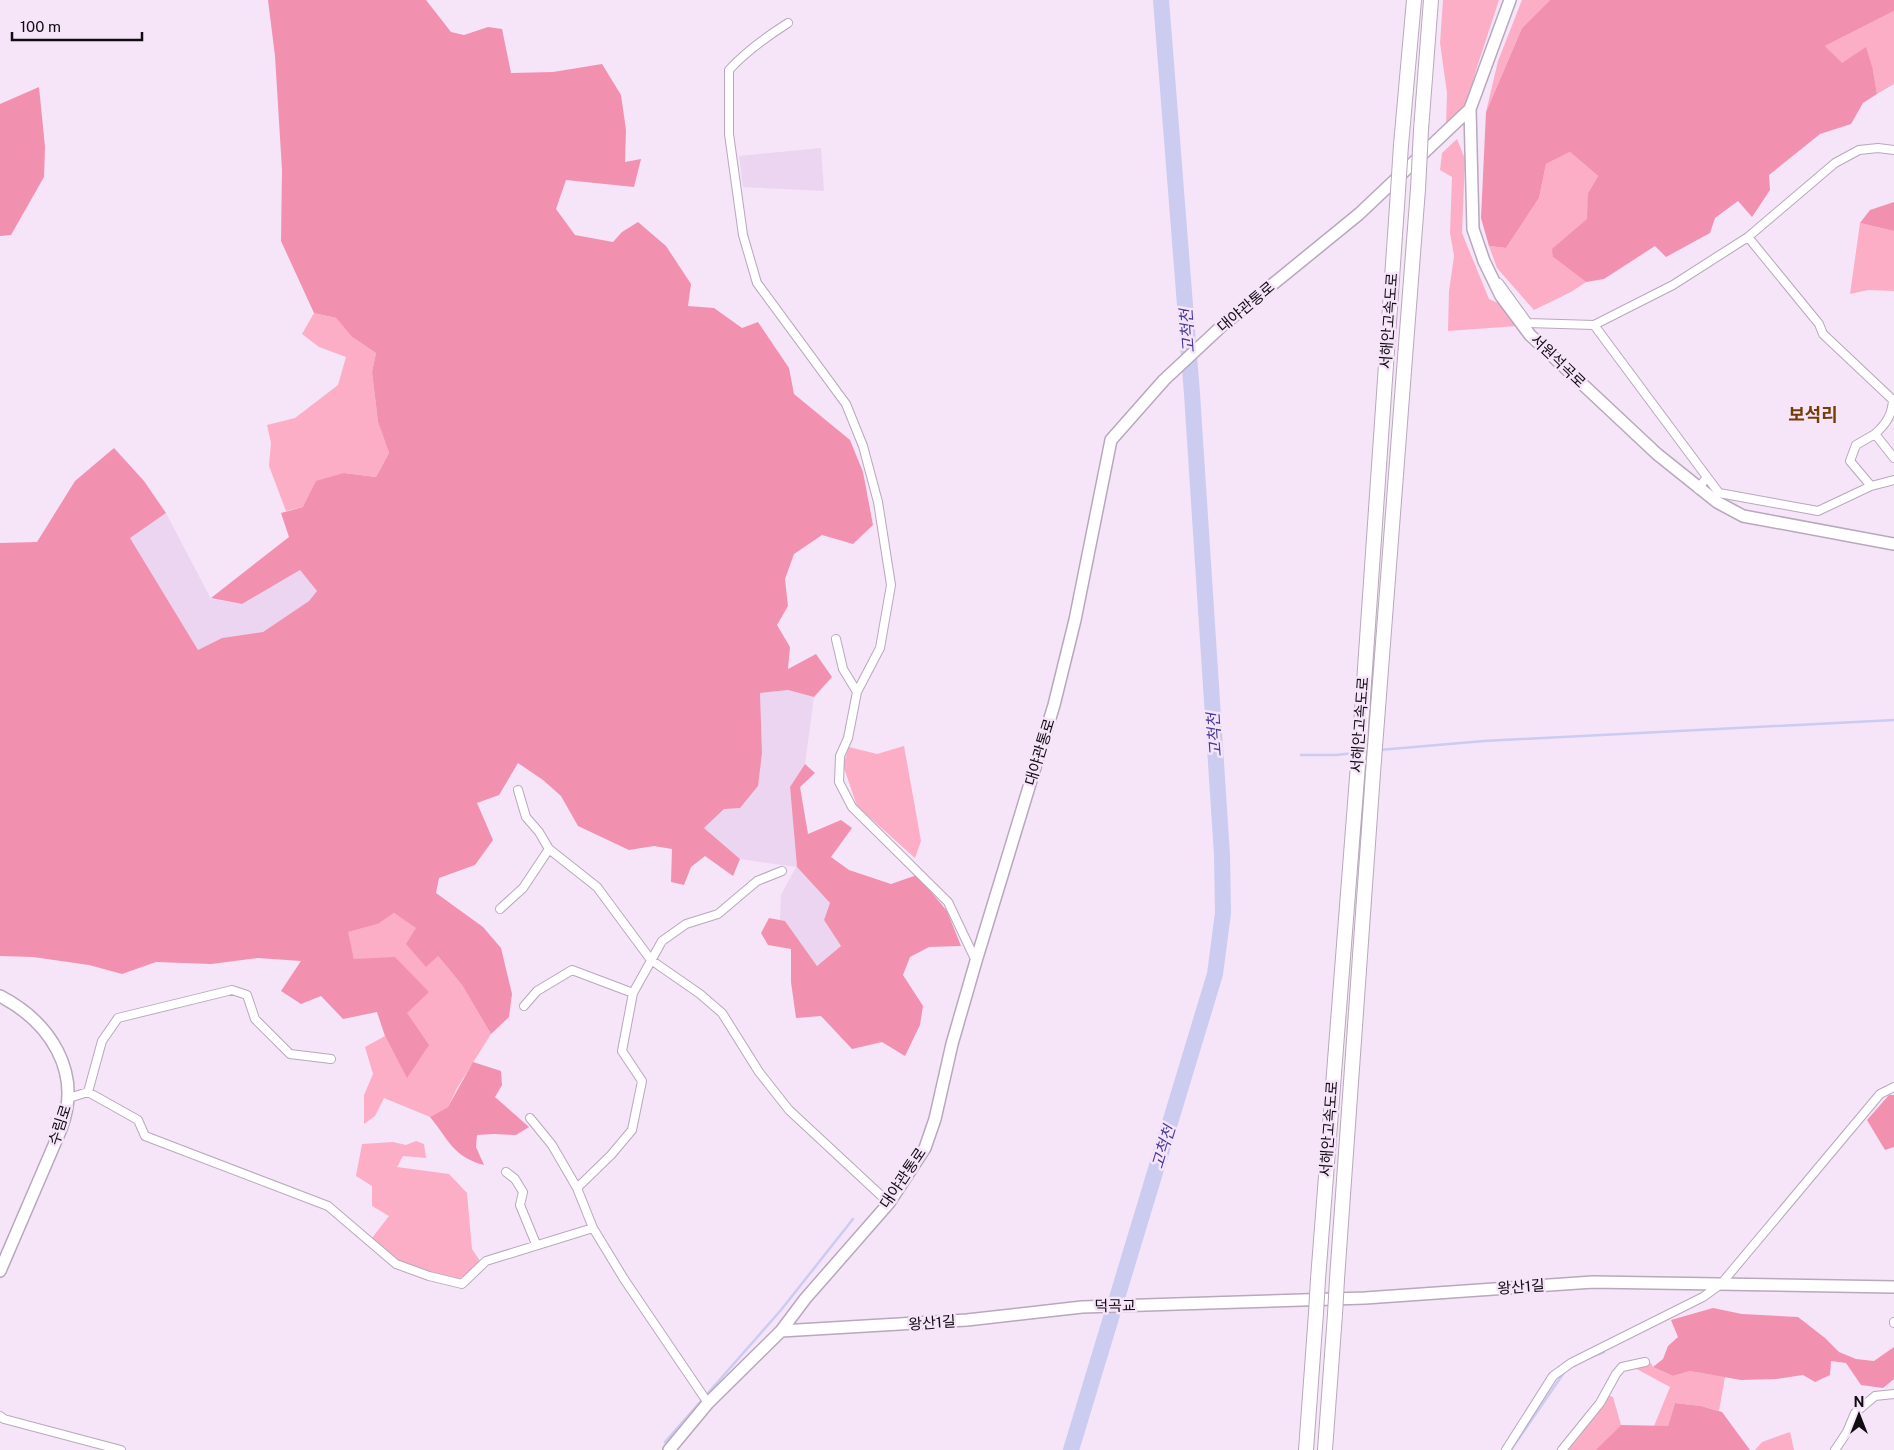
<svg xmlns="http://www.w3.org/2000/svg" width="1894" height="1450" font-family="'Public Sans','Noto Sans KR',sans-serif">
<rect width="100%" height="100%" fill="#f6e4f9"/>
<path fill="#ecd5f0" d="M821,148L824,191L743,187L739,156Z
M166,513L211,599L242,604L300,570L317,591L309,601L263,632L222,638L198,650L130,538Z
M788,690L814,697L805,764L790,787L797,867L830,903L824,920L841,946L817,966L785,921L780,920L781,895L796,867L740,859L704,828L724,809L762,753L760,693Z"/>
<path fill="#fcaec6" d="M1443,0H1499L1477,67L1467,103L1446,126L1447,93L1440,43Z
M1522,0H1550L1522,28L1486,112L1498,61Z
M1894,11V84L1877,94L1873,70L1841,63L1825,46Z
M1457,139L1465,159L1462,233L1489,299L1500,304L1517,326L1448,331L1449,291L1454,256L1450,233L1452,177L1440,170L1442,153Z
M1570,152L1598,176L1588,193V219L1553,257L1586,282L1571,292L1534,310L1497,268L1489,246L1506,248L1539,198L1546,164Z
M1860,223L1894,231V291L1868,290L1850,294Z
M314,313L336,318L352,337L376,353L372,372L378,422L389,453L376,477L344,473L303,507L286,511L269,466L271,443L267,425L295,418L338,385L346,357L319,347L302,334Z
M904,746L921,841L915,858L857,806L843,765L849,747L877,754Z
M394,913L417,928L407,945L438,956L462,985L491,1034L457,1088L448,1107L430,1117L384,1098L375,1116L364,1124V1095L373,1074L365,1047L385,1036L407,1077L354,959L347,932L378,924Z
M416,1141L424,1144L426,1158L403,1156L397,1167L449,1174L467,1193L472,1249L480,1261L464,1276L456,1280L401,1262L372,1238L389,1216L372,1206V1186L356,1176L362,1144L393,1142L406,1145Z
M1651,1363L1653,1367L1673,1376L1690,1371L1725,1377L1719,1411L1701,1406L1675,1403L1668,1426H1654L1670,1387L1633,1367Z
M1607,1395L1613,1397L1621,1425L1597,1450H1565Z
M1790,1432L1794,1450H1755L1762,1442Z"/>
<path fill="#f290b0" d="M268,0H426L451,32L464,35L488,27L502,29L511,73L553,72L602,64L621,95L626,130L625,162L641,159L634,187L566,180L556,209L575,235L613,242L622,232L638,222L666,246L691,284L688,306L714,308L742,328L758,322L789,368L794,394L850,440L863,472L873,525L853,544L822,535L794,554L785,579L788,606L777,625L790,647L788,669L816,654L832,677L814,697L788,690L760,693L762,753L758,786L740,808L724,809L704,828L740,859L733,876L705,856L691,867L684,885L671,882L672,849L654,846L629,850L578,826L561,796L543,780L518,763L499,795L477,803L493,840L475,865L439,878L436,893L483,927L501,948L512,994L509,1017L491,1034L462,985L438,956L426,967L406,944L416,928L394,913L378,924L348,932L354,959L395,957L429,992L407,1013L429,1045L407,1078L385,1036L377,1012L343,1019L321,996L301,1004L281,991L301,961L258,958L211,964L156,962L122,974L89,965L33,957L0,956V543L37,542L75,481L114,448L144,481L166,513L130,538L198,650L222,638L263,632L309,601L317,591L300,570L242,604L211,598L289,537L281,513L303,507L316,481L344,473L376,477L389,453L378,422L372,372L376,353L352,337L336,318L314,313L281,241L282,170L275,56Z
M1550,0H1894V11L1825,46L1842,63L1866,47L1873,70L1877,94L1863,103L1851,124L1820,134L1769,175L1770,190L1752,217L1738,201L1715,218L1710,233L1666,257L1655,246L1604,279L1586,282L1553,257L1552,249L1587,219L1588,193L1598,176L1570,152L1546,164L1539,198L1506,248L1489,246L1481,218L1486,112L1522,28Z
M39,87L45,147L44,177L11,235L0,236V104Z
M1894,202V231L1860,223L1870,210Z
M805,764L815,773L800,787L808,834L841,820L852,828L831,857L849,870L891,884L917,875L947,911L961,946L929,947L910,957L903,975L923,1006L920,1025L905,1056L882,1042L852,1049L821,1016L796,1018L791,982V949L768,945L761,933L769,918L785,921L817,966L841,946L824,920L830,903L797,867L790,787Z
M473,1062L501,1071L502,1085L495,1097L529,1127L516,1135L494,1134L477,1135L476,1147L484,1165C453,1157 449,1140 430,1117L448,1107Z
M1889,1095H1894V1147L1885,1150L1867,1120Z
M1713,1308L1742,1314L1798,1317L1825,1338L1839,1352L1856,1359L1874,1361L1894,1347V1379L1883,1388L1861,1385L1846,1363L1831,1361L1830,1375L1815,1382L1803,1375L1776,1379L1741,1380L1690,1371L1673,1376L1653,1367L1663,1359L1668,1346L1678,1337L1671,1320Z
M1675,1403L1701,1406L1722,1412L1750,1450H1596L1621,1425L1668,1426Z"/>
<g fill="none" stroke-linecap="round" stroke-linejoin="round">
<path stroke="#cbccf0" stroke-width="2.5" d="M1379,750L1484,741L1894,720
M1301,755H1336L1354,753
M1589,1358L1604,1352
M665,1442L781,1310L853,1219
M1511,1450L1565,1371"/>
<path stroke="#cbccf0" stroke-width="16" d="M1071,1450L1215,974L1223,913L1222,855L1192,394L1161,0"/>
<defs>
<path id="street" d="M788,23C766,37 746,51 729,70V134L743,235L757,283L846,404L863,446L878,502L891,585L880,648L857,692L848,738L840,756L839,782L852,807L948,902L976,961
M1748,237L1819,324L1823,334L1893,400C1892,415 1886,424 1875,434L1894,458
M1499,283L1528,323L1594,325L1673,285L1748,237L1835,163L1859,150L1878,148L1894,150
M1594,325L1707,477L1698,489
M1707,477L1719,493L1818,511L1871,486L1894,480
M1871,486L1850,461L1856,445L1875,434
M836,639L843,669L857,692
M518,790L526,817L539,832L549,849L597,887L651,960L700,994L722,1013L759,1072L789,1110L889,1203
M500,909L523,888L549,849
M524,1006L537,991L572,970L633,993
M88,1092L102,1041L118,1018L232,990L247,995L255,1019L290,1054L331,1059
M69,1098L88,1092L138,1120L145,1136L328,1206L396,1264L429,1276L462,1284L486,1261L593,1228L624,1279L708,1403
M530,1118L552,1145L577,1188L593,1228
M506,1172L515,1179L523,1192L520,1205L536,1244
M577,1188L611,1155L632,1130L642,1081L622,1051L633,993L662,941L686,924L718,914L757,881L782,871
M1894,1322V1323
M0,1416L4,1419L121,1450
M1506,1450L1553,1376L1571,1363L1703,1297L1721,1284L1880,1094L1894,1087
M1562,1450L1600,1403L1616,1374L1622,1367L1645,1362
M1835,1450L1847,1432L1855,1413L1875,1396L1894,1394"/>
<path id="secondary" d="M1510,0L1470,109L1473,229L1484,261L1501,296L1530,335L1657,454L1717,502L1743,516L1894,544
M0,996C50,1022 83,1072 61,1129L0,1271
M781,1331L967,1320L1082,1307L1365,1298L1593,1282L1894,1287
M669,1450L708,1403L781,1331L805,1299L889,1203L925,1148L935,1119L952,1044L976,961L1054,705L1075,620L1111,440L1164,380L1224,324L1359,214L1470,109"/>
<path id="highway" d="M1421,130L1431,0
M1401,145L1414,0
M1318,1279L1361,726L1397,206
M1337,1279L1373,773L1418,189
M1306,1450L1316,1313
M1325,1450L1335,1314"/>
</defs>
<use href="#street" stroke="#b8a8bb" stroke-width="10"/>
<use href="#secondary" stroke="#b8a8bb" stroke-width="14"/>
<use href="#highway" stroke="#b8a8bb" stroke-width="16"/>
<use href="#street" stroke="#fff" stroke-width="8"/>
<use href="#secondary" stroke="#fff" stroke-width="11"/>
<use href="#highway" stroke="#fff" stroke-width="14"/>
<defs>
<path id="highway-bridge" d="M1418,189L1421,130
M1397,206L1401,145
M1316,1313L1318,1279
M1335,1314L1337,1279"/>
</defs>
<use href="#highway-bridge" stroke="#b8a8bb" stroke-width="16" stroke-linecap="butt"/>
<use href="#highway-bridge" stroke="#fff" stroke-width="14"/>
</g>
<g text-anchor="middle" stroke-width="5" stroke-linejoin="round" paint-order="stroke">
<g font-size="15" fill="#110b12" stroke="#f6e4f9">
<text transform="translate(1246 307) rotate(-40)" y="5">대야관통로</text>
<text transform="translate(1389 321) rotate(-86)" y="5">서해안고속도로</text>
<text transform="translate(1558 361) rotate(44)" y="5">서원석곡로</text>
<text transform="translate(1360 725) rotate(-86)" y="5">서해안고속도로</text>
<text transform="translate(1040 752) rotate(-73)" y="5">대야관통로</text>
<text transform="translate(60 1125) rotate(-72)" y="5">수림로</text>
<text transform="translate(1329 1129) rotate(-86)" y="5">서해안고속도로</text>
<text transform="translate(903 1178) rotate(-56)" y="5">대야관통로</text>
<text transform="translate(1521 1287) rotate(-4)" y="5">왕산1길</text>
<text transform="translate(1115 1306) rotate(-1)" y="5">덕곡교</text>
<text transform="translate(932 1323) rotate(-4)" y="5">왕산1길</text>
</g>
<g font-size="16" font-style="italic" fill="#46399b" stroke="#f6e4f9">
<text transform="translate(1187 331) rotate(-94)" y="6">고척천</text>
<text transform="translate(1214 735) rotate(-94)" y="6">고척천</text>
<text transform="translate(1163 1147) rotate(-73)" y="6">고척천</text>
</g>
<g font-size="18" font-weight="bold" fill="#753c05" stroke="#f6e4f9">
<text x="1813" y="421">보석리</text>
</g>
</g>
<g transform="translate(1859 1415)" stroke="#f6e4f9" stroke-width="4" paint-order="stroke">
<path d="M0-4L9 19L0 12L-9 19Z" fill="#110b12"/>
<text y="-8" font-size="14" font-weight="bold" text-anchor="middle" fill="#110b12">N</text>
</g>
<path d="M12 32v8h130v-8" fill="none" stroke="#110b12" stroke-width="2.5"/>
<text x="20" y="32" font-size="15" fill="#110b12" stroke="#f6e4f9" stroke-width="4" paint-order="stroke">100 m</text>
</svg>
